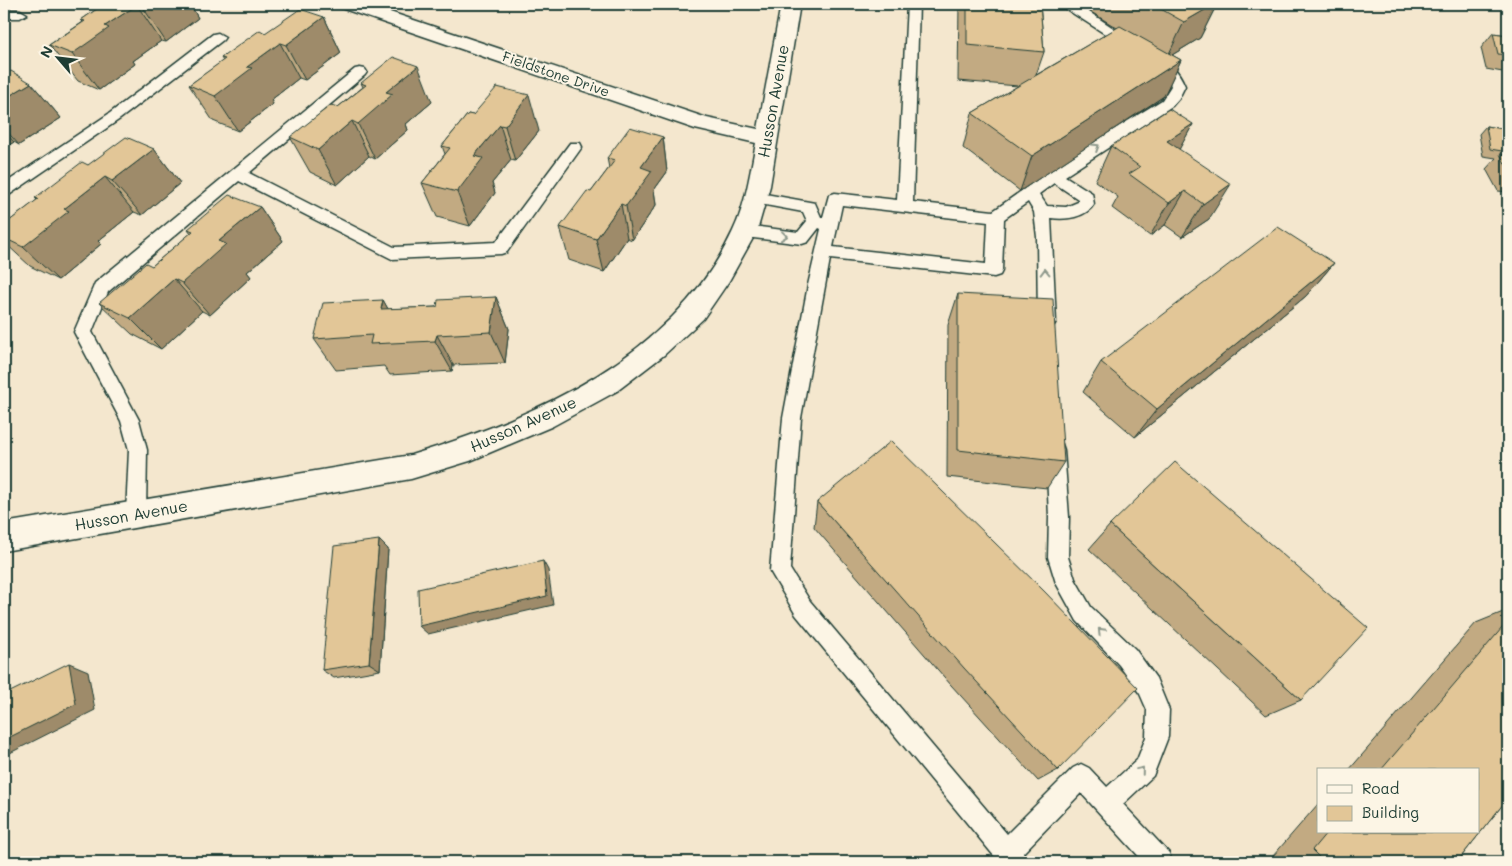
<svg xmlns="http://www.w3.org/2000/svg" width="1512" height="866" font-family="Mali,sans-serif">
<rect width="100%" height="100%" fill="#f4e7ce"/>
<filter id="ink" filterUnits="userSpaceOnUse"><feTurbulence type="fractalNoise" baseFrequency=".02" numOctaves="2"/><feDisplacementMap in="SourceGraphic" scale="10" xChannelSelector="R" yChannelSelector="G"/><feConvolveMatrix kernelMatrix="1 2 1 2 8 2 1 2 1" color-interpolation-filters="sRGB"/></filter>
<g filter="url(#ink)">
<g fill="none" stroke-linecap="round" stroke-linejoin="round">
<defs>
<path id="service" d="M907,4H919L913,202L993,211L1071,156L1162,100L1171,86L1168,77L1150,63L1148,60L1150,57C1166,53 1180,73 1185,86L1179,98L1172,106L1065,176L1092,193L1094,204C1086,218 1065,220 1051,218L1056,322L1053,327L1047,329L1041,327L1038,322L1037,237L1034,212L1028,202L1004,219L1002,271L1000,275L994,277L830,259L801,418L790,569L810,601L1007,834L1073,768L1081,764L1089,768L1107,787L1137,760L1146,737L1147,710L1140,694L1119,665L1077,621L1056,583L1048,557L1049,517L1046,450L1048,444L1055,442L1062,444L1064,450L1069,517L1068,557L1075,579L1091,607L1135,649L1156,678L1169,710L1168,737L1153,776L1123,804L1169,853L1172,862H1144L1081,793L1023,853L1027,862H999L796,615L770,571L783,418L808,285L821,229L819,228L808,242L802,244L745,237L739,235L737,231L739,227L745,225L798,232L807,221L803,212L749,202L747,198L749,194L755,192L815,203L821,217H823L829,195L835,193L897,200ZM1054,183L1078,199V202L1066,207L1047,206L1039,194ZM842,205L988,222L986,264L833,247Z
M1062,4H1077L1139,45L1132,49L1127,48L1063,7Z
M4,10H20L27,14L20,18H4Z
M218,33L225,37L223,40L120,119L9,195L4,196V184L110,113L213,34Z
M360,68L365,69L367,72L365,75L249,173L394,247L496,242L570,143H580L582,147L507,252L501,254L392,259L239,181L108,292L92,332L139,420L147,450L146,514L143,520L136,523L129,520L126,514L129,450L121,421L74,332L93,288L95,283L355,69Z"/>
<path id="minor" d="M339,4H366L707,118L758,129L781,4H800L770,186L757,231L729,281L703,319L664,355L617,391L553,426L470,461L411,479L4,551V523L411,455C536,417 675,356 733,231C746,204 750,172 756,143L695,129L341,8Z"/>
</defs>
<use href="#service" stroke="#1f3d34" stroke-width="3"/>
<use href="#minor" stroke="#1f3d34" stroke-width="3"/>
<use href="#service" fill="#fcf5e5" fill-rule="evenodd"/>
<use href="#minor" fill="#fcf5e5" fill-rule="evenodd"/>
</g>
<path fill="#c2aa82" stroke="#1f3d34" d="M104,4H190L198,18L166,42L161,41L133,61L135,64L99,90L78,81L49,45L83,22L81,20Z
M959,4H1040L1044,52L1036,75L1117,28L1078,4H1217L1200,38L1172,55L1181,60L1164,96L1020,191L963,148L972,113L1018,86L958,81Z
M1508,4V23L1505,11L1508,8L1507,5Z
M324,17L341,53L305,80L299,78L271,100L273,104L238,131L213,121L189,85L223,61L221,58L265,33Z
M1493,33L1508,35V73L1486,69L1481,48Z
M4,75L31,83L61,118L19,145L14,142L4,148Z
M361,83L432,102L406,124L408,130L375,159L369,156L337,185L310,172L290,137L338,107L363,87Z
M468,114L539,131L515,161L511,160L492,183L495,193L470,226L437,217L422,183L445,154L442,146Z
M1193,124L1179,149L1209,219L1182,237L1165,225L1150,236L1112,208L1118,197L1095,181L1111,146Z
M1486,126L1508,130V192L1498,191L1486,169L1496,158L1483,156L1479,134Z
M663,137L667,172L654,190L656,205L632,240L627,238L604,272L569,260L560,227L591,192L609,168L607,158Z
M154,149L180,183L142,215L134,212L98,241L101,244L58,280L30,266L4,242V225L37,200L35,198L88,165Z
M260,207L283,241L247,272L251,277L210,315L202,311L161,349L132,334L99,303L152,266L191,233L188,229Z
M1334,263L1306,296L1135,437L1083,392L1101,362Z
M958,294L1064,462L1047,488L947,477L948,325Z
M496,297L509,329L505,363L453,365L452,371L390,375L384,366L336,370L314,339L383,300L388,309L437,307Z
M817,502L1058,770L1038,781L951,685L814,527Z
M1110,525L1301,700L1266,715L1089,549Z
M388,549L380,670L334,678L322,670Z
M1508,610V798L1457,862H1279L1273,856L1318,804V832H1478V770H1349L1476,623Z"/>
<path fill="#9e8b6a" stroke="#1f3d34" d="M146,4H190L198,18L166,42L142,6Z
M1215,4H1217L1200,38L1167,58L1184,22Z
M137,5L161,41L133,61L135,64L99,90L72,54L105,26Z
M324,17L341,53L305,80L286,45Z
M280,43L299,78L271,100L273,104L238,131L215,96L247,67Z
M1181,60L1164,96L1020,191L1032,156Z
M418,66L432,102L406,124L408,130L375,159L358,124L386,92Z
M31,83L61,118L19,145L4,128V99Z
M529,95L539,131L515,161L505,126Z
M352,121L369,156L337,185L318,150Z
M1193,124L1174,159L1167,141Z
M500,125L511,160L492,183L495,193L470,226L457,192L474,156Z
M4,131L14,142L4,148Z
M663,137L667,172L654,190L656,205L632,240L626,206L641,167Z
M154,149L180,183L142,215L112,181Z
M105,177L134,212L98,241L101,244L58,280L23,247L64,209Z
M1231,184L1209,219L1182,237L1203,204Z
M1185,191L1165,225L1150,236L1169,203Z
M621,204L627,238L604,272L596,239Z
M260,207L283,241L247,272L251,277L210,315L182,283L219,241Z
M1334,263L1306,296L1135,437L1157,409Z
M174,279L202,311L161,349L130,318Z
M496,297L509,329L505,363L491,332Z
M383,300L401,332L381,309Z
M437,335L453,365L452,371L435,341Z
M379,540L388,549L380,670L369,663Z
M543,561L548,570L553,605L428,634L419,626Z
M69,663L88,671L95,710L4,756V740Z"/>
<path fill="#e2c697" stroke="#1f3d34" d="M104,4H146L142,6L137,5L105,26L109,28L72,54L49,45L85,21L81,20Z
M967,4H1040L1044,52L967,45Z
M1152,4H1215L1184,22Z
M300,9L324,17L286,45L280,43L247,67L252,68L215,96L189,85L225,59L221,58L260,30L265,33Z
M1120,26L1181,60L1032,156L972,113Z
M1493,33L1508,35V55L1498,54Z
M393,57L418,66L386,92L393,94L358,124L352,121L318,150L290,137L331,105L338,107L366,85L361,83Z
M11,71L31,83L4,99V75Z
M497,87L529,95L505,126L500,125L474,156L483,158L457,192L422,183L450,148L442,146L468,114L473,115Z
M1169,109L1193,124L1167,141L1231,184L1203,204L1185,191L1169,203L1129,174L1140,167L1111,146Z
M1486,126L1508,130V152L1490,149Z
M630,127L663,137L641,167L652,171L626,206L621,204L596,239L560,227L587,191L591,192L615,160L607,158Z
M126,137L154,149L112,181L105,177L64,209L69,211L23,247L4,238V225L38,199L35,198L82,162L88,165Z
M1500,154L1508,155V169Z
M229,195L260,207L219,241L226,244L182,283L174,279L130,318L99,303L146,263L152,266L193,231L188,229Z
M1278,227L1334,263L1157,409L1101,362Z
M958,294L1053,299L1064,462L958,450Z
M496,297L491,332L437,335L435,341L370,344L372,335L314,339L323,303L383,300L381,309L437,307L438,300Z
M891,441L1044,591L1138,688L1058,770L964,668L817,502Z
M1175,462L1368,628L1301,700L1110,525Z
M379,540L369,663L322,670L334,546Z
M543,561L547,596L419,626L418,589Z
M1508,621V798L1457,862H1324L1312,850L1327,832H1478V770H1381Z
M69,663L76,704L4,740V695Z"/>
<defs><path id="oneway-chevron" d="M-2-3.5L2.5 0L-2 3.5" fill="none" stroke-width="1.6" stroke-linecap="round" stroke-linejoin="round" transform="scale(1.25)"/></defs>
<g stroke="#8e998c">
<use href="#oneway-chevron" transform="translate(1096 147) rotate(-32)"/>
<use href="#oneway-chevron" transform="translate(784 236) rotate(7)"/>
<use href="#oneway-chevron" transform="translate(1045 272) rotate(-91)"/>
<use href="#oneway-chevron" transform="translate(1101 631) rotate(-134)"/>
<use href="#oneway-chevron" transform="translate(1141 770) rotate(-50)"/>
</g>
</g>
<g text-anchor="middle" stroke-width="4" stroke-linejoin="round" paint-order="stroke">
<g font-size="14" fill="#1f3d34" stroke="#fcf5e5">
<text transform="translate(556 74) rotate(19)" y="5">Fieldstone Drive</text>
</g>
<g font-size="16" fill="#1f3d34" stroke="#fcf5e5">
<text transform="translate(773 101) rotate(-80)" y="6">Husson Avenue</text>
<text transform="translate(523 424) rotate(-24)" y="6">Husson Avenue</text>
<text transform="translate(131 515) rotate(-10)" y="6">Husson Avenue</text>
</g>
</g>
<rect width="1512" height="866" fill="none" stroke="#fcf5e5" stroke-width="20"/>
<rect x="10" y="10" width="1492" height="846" fill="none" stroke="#1f3d34" stroke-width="2" filter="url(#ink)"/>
<rect x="1317" y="768" width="162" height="65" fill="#fcf5e5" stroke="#a4ab9e"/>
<rect x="1327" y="785" width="25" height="8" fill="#fcf5e5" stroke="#a4ab9e"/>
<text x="1362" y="794" font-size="15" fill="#1f3d34">Road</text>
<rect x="1327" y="806" width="25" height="15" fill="#e2c697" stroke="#a4ab9e"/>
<text x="1362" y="818" font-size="15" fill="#1f3d34">Building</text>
<g transform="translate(58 58) rotate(298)" stroke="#fcf5e5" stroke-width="4" paint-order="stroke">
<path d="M0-4L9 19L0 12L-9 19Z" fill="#1f3d34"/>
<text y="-8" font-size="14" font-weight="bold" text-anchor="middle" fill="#1f3d34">N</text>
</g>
</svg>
